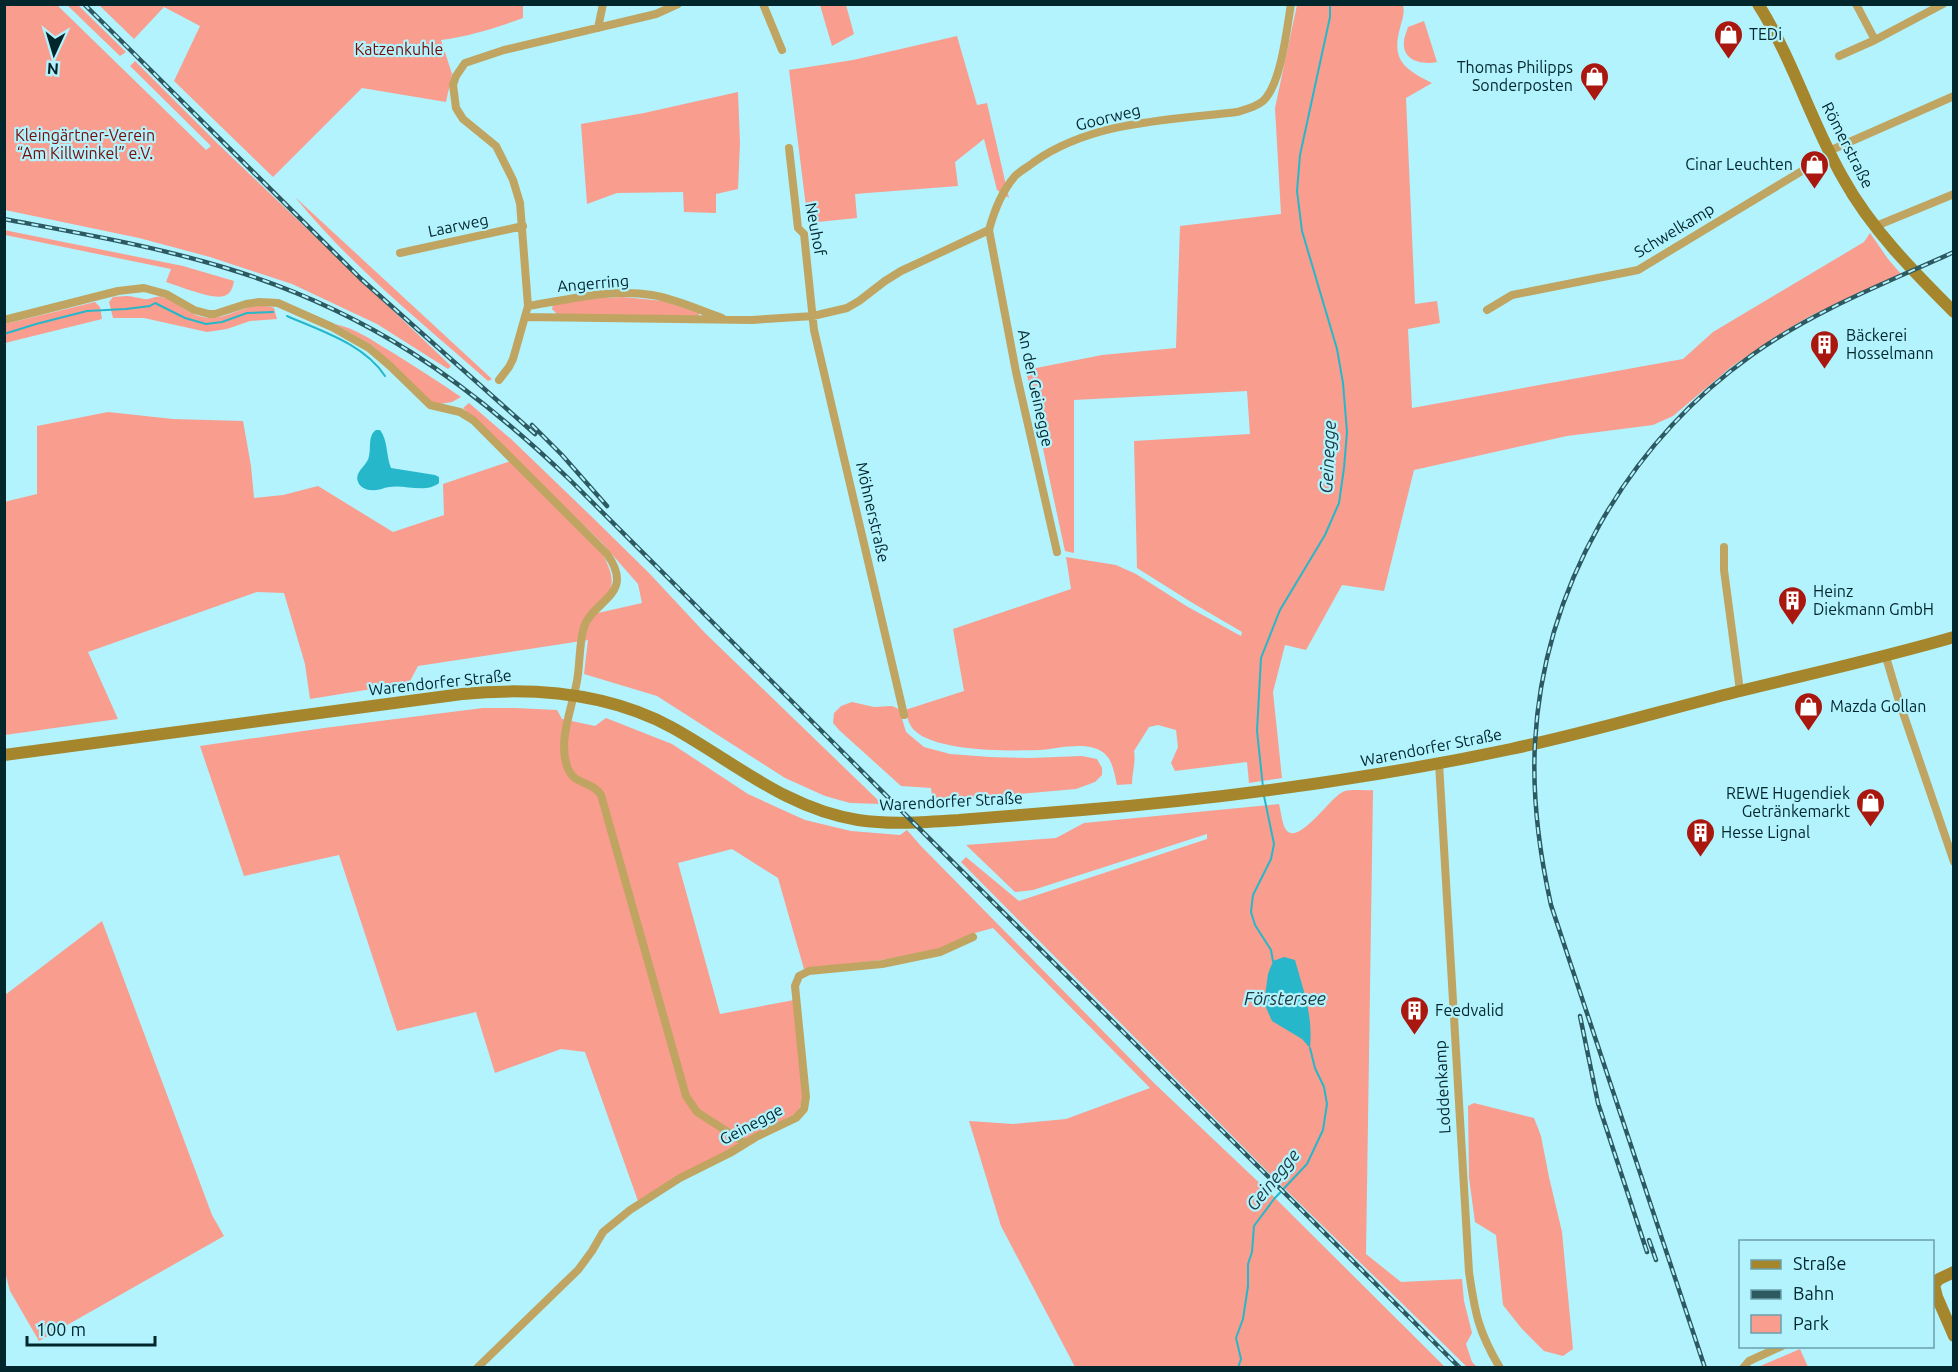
<svg xmlns="http://www.w3.org/2000/svg" width="1958" height="1372" font-family="Ubuntu,sans-serif">
<rect width="100%" height="100%" fill="#b2f3fe"/>
<path fill="#f99d8e" d="M4,5H57L206,150L211,146L130,66L135,61L216,142L451,366L448,369L377,324L292,284L210,257L139,238L5,210Z
M67,5H78L126,52L120,56Z
M523,5V18C496,28 470,36 441,40L452,74L446,102L362,88L273,177L174,81L200,26L164,7L134,39L99,5Z
M820,5H846L854,34L832,46Z
M1297,5H1403C1405,13 1402,20 1400,28C1391,61 1405,69 1432,83L1406,98L1415,304L1437,301L1440,323L1408,329L1412,408L1683,359L1713,332L1864,242L1870,233L1888,259L1901,274L1812,315L1783,332L1731,367L1673,416L1653,425L1567,436L1414,470L1384,591L1342,585L1306,650L1285,645L1273,692L1282,778L1249,783L1247,762L1175,771L1171,763L1178,747L1176,730L1158,725L1149,727L1134,751C1136,763 1132,772 1132,784L1117,785C1115,776 1113,762 1106,755C1091,739 1058,749 1039,750C1009,751 936,752 914,730C909,725 907,717 905,710L964,691L953,629L1071,589L1066,557L1116,565L1136,574L1188,607L1241,636L1242,632L1191,602L1137,568L1134,441L1250,434L1247,391L1074,400V553L1065,551L1026,370L1102,355L1176,348L1180,226L1281,214L1275,108Z
M1424,21L1437,62C1423,65 1402,61 1404,42C1404,37 1407,31 1408,27Z
M957,36L977,105L987,103L1009,198L997,190L984,139L955,162L958,186L855,194L857,218L808,223L789,70L853,60Z
M738,92L740,143L738,189L716,194V213L684,212L683,192L617,193L587,204L581,124L644,113Z
M295,197L492,379L488,381C422,323 350,265 295,197Z
M4,230L183,266L234,281C233,287 231,294 224,296C213,300 179,286 166,282L171,269L5,235Z
M126,296C132,296 138,298 144,299C151,300 156,295 162,297C179,303 190,317 210,318C230,319 251,299 274,308L277,319L250,321L227,329L207,332L144,318H113L109,302L113,297Z
M623,297L663,301L699,313V316L557,314L552,309L553,305L585,299Z
M95,302L100,307L102,319L5,343V324Z
M335,324C355,328 373,341 390,351C414,366 438,381 461,397L452,402L440,404L428,401L373,346Z
M469,403L511,439L591,516L649,573L705,633L882,804L850,803L825,796L785,778L657,696L584,674L588,640L418,666L409,683L310,699L305,664L284,593L257,592L88,652L118,719L5,735L4,502L37,494V426L108,412L173,419L243,421L251,466L254,498L283,495L318,486L393,532L444,515L443,484L511,461L603,555C619,585 612,592 589,615L642,603L638,584L602,543L463,408Z
M852,702L874,707L892,706L899,709L906,732L924,747L950,754L990,757L1029,758L1082,756L1097,759L1102,768V775L1095,782L1076,789L948,800L932,797L931,788L901,786L839,730L833,723L834,713L841,706Z
M483,708H515L557,710L562,719L595,726L606,718L672,744L748,794L805,820L851,831L900,835L907,830L920,845L1155,1084L1269,1192L1445,1367H1075L1001,1226L969,1121L1013,1124L1066,1119L1150,1088L993,928L975,933L938,950L881,960L804,969L778,878L732,849L678,863L720,1014L794,1000L804,1099L797,1113L638,1201L585,1052L561,1049L495,1073L476,1012L397,1031L339,855L244,876L200,746L324,728Z
M1373,790L1366,1254L1401,1282L1462,1279L1464,1301L1472,1333L1466,1344L1472,1362L1477,1367H1467L1279,1183L961,862L966,857L1019,901L1207,839V834L1033,890L1015,892L966,845L1056,838L1084,823L1279,804C1281,811 1282,826 1287,831C1301,844 1331,795 1345,791C1353,789 1365,791 1373,790Z
M102,921L212,1215L224,1236L39,1341L10,1291L5,1272V995Z
M1474,1103L1534,1118L1541,1136L1549,1177L1562,1232L1573,1349L1563,1356L1544,1351L1522,1329L1503,1305L1496,1235L1475,1222L1469,1178L1468,1106Z
M1800,1349L1808,1367H1757H1758Z"/>
<path fill="#26b7ca" d="M376,430H380C388,440 386,456 391,468L435,475L439,477V483C425,494 405,484 389,487C382,488 379,491 371,490C367,490 362,488 359,484C352,472 368,466 369,456C371,447 368,435 376,430Z
M1284,957L1295,960C1304,992 1313,1015 1310,1048L1302,1039L1272,1021L1264,1003L1268,974L1273,961Z"/>
<g fill="none" stroke-linecap="round" stroke-linejoin="round">
<path stroke="#26b7ca" stroke-width="2" d="M287,316C321,331 364,344 385,376
M4,334L36,324L87,311L126,309L150,306L155,303L185,318L206,324L222,322L247,313L273,312
M1263,787L1257,731L1261,658L1280,610L1325,535L1339,503L1344,468L1347,432L1343,383L1337,349L1302,231L1297,191L1300,155L1330,17V4
M1264,796L1274,844L1271,859L1253,895L1251,912L1255,925L1271,950L1273,961
M1238,1368L1241,1359L1236,1338L1243,1319L1248,1286V1264L1252,1252L1254,1226L1274,1199L1307,1164L1323,1130L1327,1104L1324,1087L1315,1068L1310,1048"/>
<path stroke="#bfa561" stroke-width="8" d="M763,4L782,50
M1856,4L1875,40
M598,28L603,4
M1839,56L1875,40L1943,4
M789,148L798,228L804,234L814,330L904,715
M1829,151L1954,96
M1876,226L1954,194
M989,230L1016,372L1057,552
M400,253L523,226
M528,306C568,300 611,288 652,295C676,299 699,310 722,318
M1487,310L1512,295L1638,270L1830,154
M526,317L752,320L813,316L847,308L859,301L885,281L901,271L989,230C994,211 1002,191 1015,176C1020,171 1028,167 1034,162C1092,121 1168,120 1237,112C1247,109 1256,107 1263,101C1281,85 1287,28 1291,4
M4,320L118,291L144,288L166,294L194,310L209,314H215L246,304L259,302L278,303L332,327L369,348L390,366L430,405L460,412L473,420L607,554C636,595 594,599 584,627C579,643 580,665 577,681C572,709 556,744 569,771C576,785 592,781 601,795L686,1096L697,1112L745,1143
M499,380L509,367L513,359L528,306L520,203L513,180L496,146L463,119L456,108L453,85L456,76L465,63L504,50L656,14L678,4
M1724,547V570L1740,691
M1886,657L1899,701L1954,862
M1439,763L1469,1272C1475,1313 1478,1331 1500,1368
M477,1368L578,1270L592,1251L603,1232L630,1210L680,1178L730,1153L756,1137L796,1118L804,1109L806,1097L795,986L799,976L809,971L882,964L940,952L973,937
M1743,1368L1749,1361L1782,1346"/>
<path stroke="#a5862c" stroke-width="12" d="M1758,4C1793,59 1811,122 1843,178C1871,229 1913,271 1954,312
M4,755L462,694C533,687 609,693 673,728C734,762 787,809 858,820C892,825 925,822 959,820C1000,817 1041,813 1082,810C1227,798 1369,779 1511,749C1587,733 1661,711 1736,692C1809,674 1882,658 1954,637
M1954,1272L1939,1279L1934,1285L1937,1297L1954,1336"/>
<defs>
<path id="rail" d="M84,4L361,279L535,434
M4,219C78,233 154,246 226,268C365,310 466,380 570,480L1460,1368
M532,425L562,455L607,506
M1580,1016L1598,1103L1647,1252
M1649,1240L1656,1260
M1705,1368L1551,905C1539,851 1532,798 1535,743C1543,589 1627,444 1752,355C1813,311 1886,283 1954,252"/>
</defs>
<use href="#rail" stroke="#2d5960" stroke-width="4.5"/>
<use href="#rail" stroke="#b2f3fe" stroke-width="2" stroke-dasharray="7" stroke-linecap="butt"/>
</g>
<defs>
<symbol id="shop-pin" viewBox="-11 -11 22 30"><path d="M0 17L-7.5 6A9.5 9.5 0 1 1 7.5 6Z" fill="#a9170f" stroke="#b2f3fe"/><path d="M-5-2.5h2.3a2.7 3.5 0 0 1 5.4 0H5L5.5 6h-11ZM-1.5-2.5h3a1.5 2.3 0 0 0-3 0Z" fill="#fff"/></symbol>
<symbol id="building-pin" viewBox="-11 -11 22 30"><path d="M0 17L-7.5 6A9.5 9.5 0 1 1 7.5 6Z" fill="#a9170f" stroke="#b2f3fe"/><path d="M-4-6H4V6H1V3H-1V6H-4ZM-2.5-4.3h1.7v1.8h-1.7ZM.8-4.3h1.7v1.8H.8ZM-2.5-1h1.7V.8h-1.7ZM.8-1h1.7V.8H.8Z" fill="#fff"/></symbol>
</defs>
<g fill-rule="evenodd">
<use href="#shop-pin" x="1712" y="18" width="33" height="45"/>
<use href="#shop-pin" x="1578" y="60" width="33" height="45"/>
<use href="#shop-pin" x="1798" y="148" width="33" height="45"/>
<use href="#building-pin" x="1808" y="328" width="33" height="45"/>
<use href="#building-pin" x="1776" y="584" width="33" height="45"/>
<use href="#shop-pin" x="1792" y="690" width="33" height="45"/>
<use href="#shop-pin" x="1854" y="786" width="33" height="45"/>
<use href="#building-pin" x="1684" y="816" width="33" height="45"/>
<use href="#building-pin" x="1398" y="994" width="33" height="45"/>
</g>
<g text-anchor="middle" stroke-width="4.5" stroke-linejoin="round" paint-order="stroke">
<g font-size="16" fill="#01262c" stroke="#b2f3fe" text-anchor="start">
<text x="1749" y="40">TEDi</text>
<text x="1573" y="73" text-anchor="end">Thomas Philipps<tspan x="1573" dy="18">Sonderposten</tspan></text>
<text x="1793" y="170" text-anchor="end">Cinar Leuchten</text>
<text x="1846" y="341">Bäckerei<tspan x="1846" dy="18">Hosselmann</tspan></text>
<text x="1813" y="597">Heinz<tspan x="1813" dy="18">Diekmann GmbH</tspan></text>
<text x="1830" y="712">Mazda Gollan</text>
<text x="1850" y="799" text-anchor="end">REWE Hugendiek<tspan x="1850" dy="18">Getränkemarkt</tspan></text>
<text x="1721" y="838">Hesse Lignal</text>
<text x="1435" y="1016">Feedvalid</text>
</g>
<g font-size="16" fill="#770c07" stroke="#b2f3fe">
<text x="399" y="55">Katzenkuhle</text>
<text x="85" y="141">Kleingärtner-Verein<tspan x="85" dy="18">“Am Killwinkel” e.V.</tspan></text>
</g>
<g font-size="16" fill="#01262c" stroke="#b2f3fe">
<text transform="translate(1108 117) rotate(-14)" y="6">Goorweg</text>
<text transform="translate(1848 145) rotate(63)" y="6">Römerstraße</text>
<text transform="translate(458 225) rotate(-12)" y="6">Laarweg</text>
<text transform="translate(816 229) rotate(79)" y="6">Neuhof</text>
<text transform="translate(1674 230) rotate(-31)" y="6">Schwelkamp</text>
<text transform="translate(593 283) rotate(-5)" y="6">Angerring</text>
<text transform="translate(1036 388) rotate(78)" y="6">An der Geinegge</text>
<text transform="translate(873 512) rotate(77)" y="6">Möhnerstraße</text>
<text transform="translate(440 682) rotate(-6)" y="6">Warendorfer Straße</text>
<text transform="translate(1431 747) rotate(-11)" y="6">Warendorfer Straße</text>
<text transform="translate(951 801) rotate(-3)" y="6">Warendorfer Straße</text>
<text transform="translate(1442 1087) rotate(-93)" y="6">Loddenkamp</text>
<text transform="translate(751 1124) rotate(-28)" y="6">Geinegge</text>
</g>
<g font-size="18" font-style="italic" fill="#203c41" stroke="#b2f3fe">
<text transform="translate(1328 457) rotate(-87)" y="6">Geinegge</text>
<text x="1285" y="1005">Förstersee</text>
<text transform="translate(1273 1180) rotate(-51)" y="6">Geinegge</text>
</g>
</g>
<rect width="1958" height="1372" fill="none" stroke="#01262c" stroke-width="12"/>
<rect x="1739" y="1240" width="195" height="108" fill="#b2f3fe" stroke="#6ba1aa" stroke-width="1.5"/>
<rect x="1751" y="1260" width="30" height="9" fill="#a5862c" stroke="#6ba1aa" stroke-width="1.5"/>
<text x="1793" y="1270" font-size="18" fill="#01262c">Straße</text>
<rect x="1751" y="1290" width="30" height="9" fill="#2d5960" stroke="#6ba1aa" stroke-width="1.5"/>
<text x="1793" y="1300" font-size="18" fill="#01262c">Bahn</text>
<rect x="1751" y="1315" width="30" height="18" fill="#f99d8e" stroke="#6ba1aa" stroke-width="1.5"/>
<text x="1793" y="1330" font-size="18" fill="#01262c">Park</text>
<g transform="translate(54 54) rotate(184)" stroke="#b2f3fe" stroke-width="4.5" paint-order="stroke">
<path d="M0-4.5L10 22L0 15L-10 22Z" fill="#01262c"/>
<text y="-9" font-size="16" font-weight="bold" text-anchor="middle" fill="#01262c">N</text>
</g>
<path d="M27 1336v9h128v-9" fill="none" stroke="#01262c" stroke-width="3"/>
<text x="36" y="1336" font-size="18" fill="#01262c" stroke="#b2f3fe" stroke-width="4.5" paint-order="stroke">100 m</text>
</svg>
